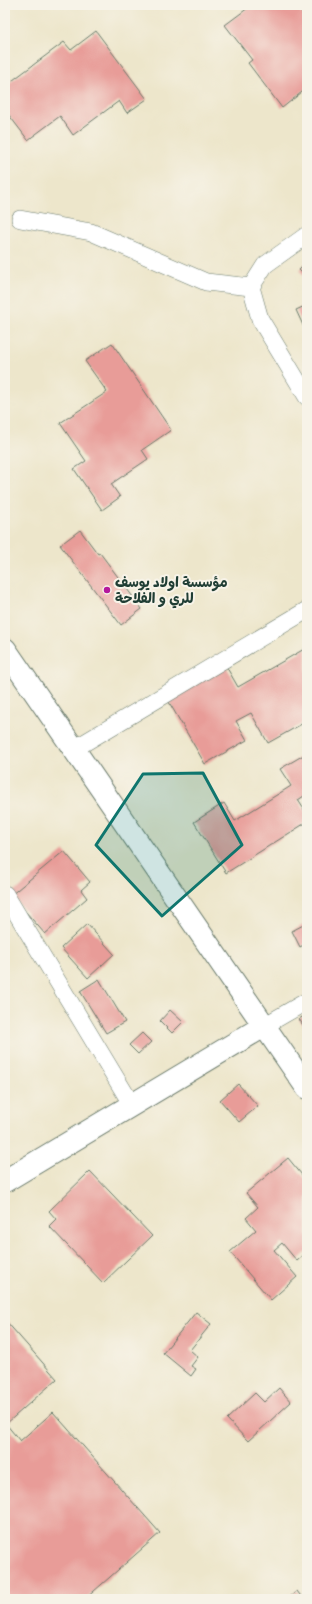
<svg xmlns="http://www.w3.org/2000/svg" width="312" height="1604" font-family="Caveat,'Playpen Sans Arabic',sans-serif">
<rect width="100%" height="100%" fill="#f7f3e8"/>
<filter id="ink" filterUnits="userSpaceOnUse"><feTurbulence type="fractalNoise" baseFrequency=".025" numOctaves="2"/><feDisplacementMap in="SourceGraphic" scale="8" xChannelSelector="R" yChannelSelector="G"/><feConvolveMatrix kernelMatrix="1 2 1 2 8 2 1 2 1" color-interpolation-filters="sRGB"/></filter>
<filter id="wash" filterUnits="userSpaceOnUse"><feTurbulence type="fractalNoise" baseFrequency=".012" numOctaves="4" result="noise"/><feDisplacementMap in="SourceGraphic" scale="16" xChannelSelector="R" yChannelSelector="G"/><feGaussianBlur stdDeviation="0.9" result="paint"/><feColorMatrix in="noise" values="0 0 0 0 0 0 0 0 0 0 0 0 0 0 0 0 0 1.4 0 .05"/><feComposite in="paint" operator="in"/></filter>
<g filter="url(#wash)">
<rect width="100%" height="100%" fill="#ede6cb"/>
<g id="blocks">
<path fill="#e89c98" d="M252,5H296L307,20V88L282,108L248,63L252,60L225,25Z
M96,31L147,99L127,113L119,101L73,135L60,116L28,140L5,110V86L64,42L71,50Z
M307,262V278L299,270Z
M307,305V334L296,310Z
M112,343L171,430L142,450L148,459L111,484L120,497L102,510L74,469L86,461L60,423L107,392L85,361Z
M80,530L98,554L100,553L142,609L121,625L60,545Z
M306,648L307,721L268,743L251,713L236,721L247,740L205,764L166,697L219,654L238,687Z
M307,753V794L298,800L307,814V822L226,873L194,822L224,803L235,821L291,786L280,769Z
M64,851L90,882L81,890L87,898L45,934L11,895Z
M307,923V943L300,947L292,931Z
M87,924L114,954L88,978L61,948Z
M99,979L125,1022L106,1033L80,991Z
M170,1010L183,1022L172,1033L160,1021Z
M307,1014V1031L299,1019Z
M142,1033L151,1042L138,1054L129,1045Z
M238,1084L258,1106L239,1122L220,1100Z
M288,1158L307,1181V1252L297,1261L282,1243L274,1250L297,1277L271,1300L230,1252L256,1230L246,1218L258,1207L246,1193Z
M90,1171L152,1236L103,1283L49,1226L56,1219L49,1211Z
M196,1312L211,1324L190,1350L198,1357L191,1366L196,1369L191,1376L163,1353Z
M5,1320L57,1379L6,1424L20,1441L53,1412L160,1533L85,1599H5Z
M279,1388L291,1402L248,1441L227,1419L255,1393L264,1402Z
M297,1591L303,1599H287Z"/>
</g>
</g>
<g filter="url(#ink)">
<use href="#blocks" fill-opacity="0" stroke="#677869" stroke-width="1"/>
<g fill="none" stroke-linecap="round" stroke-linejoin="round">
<defs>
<path id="minor" d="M20,219L91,232L206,282L251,287
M307,235L265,265L251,287L260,319L307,397
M74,749L307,610
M5,894L132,1105
M264,1026L307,1001"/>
<path id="tertiary" d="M5,1181L264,1026"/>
<path id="primary" d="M5,649L307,1088"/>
</defs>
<use href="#minor" stroke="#677869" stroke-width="18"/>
<use href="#tertiary" stroke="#677869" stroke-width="24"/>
<use href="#primary" stroke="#677869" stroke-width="24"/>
<use href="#minor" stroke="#fff" stroke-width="17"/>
<use href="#tertiary" stroke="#fff" stroke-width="22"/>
<use href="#primary" stroke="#fff" stroke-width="22"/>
</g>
</g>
<path fill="#0f766e" fill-opacity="0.2" stroke="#0f766e" stroke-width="3" stroke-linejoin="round" d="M203,773L242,845L162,916L96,845L143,774Z"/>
<circle fill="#b5179e" stroke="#f7f3e8" stroke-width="1.5" cx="107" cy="590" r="4"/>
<g text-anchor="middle" stroke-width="4" stroke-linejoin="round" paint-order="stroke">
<g font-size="14" font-weight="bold" fill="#1f3d34" stroke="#f7f3e8" text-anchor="start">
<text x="115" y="587">مؤسسة اولاد يوسف<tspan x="115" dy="16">للري و الفلاحة</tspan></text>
</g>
</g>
<rect width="312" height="1604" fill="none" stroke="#f7f3e8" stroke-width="20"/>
</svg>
